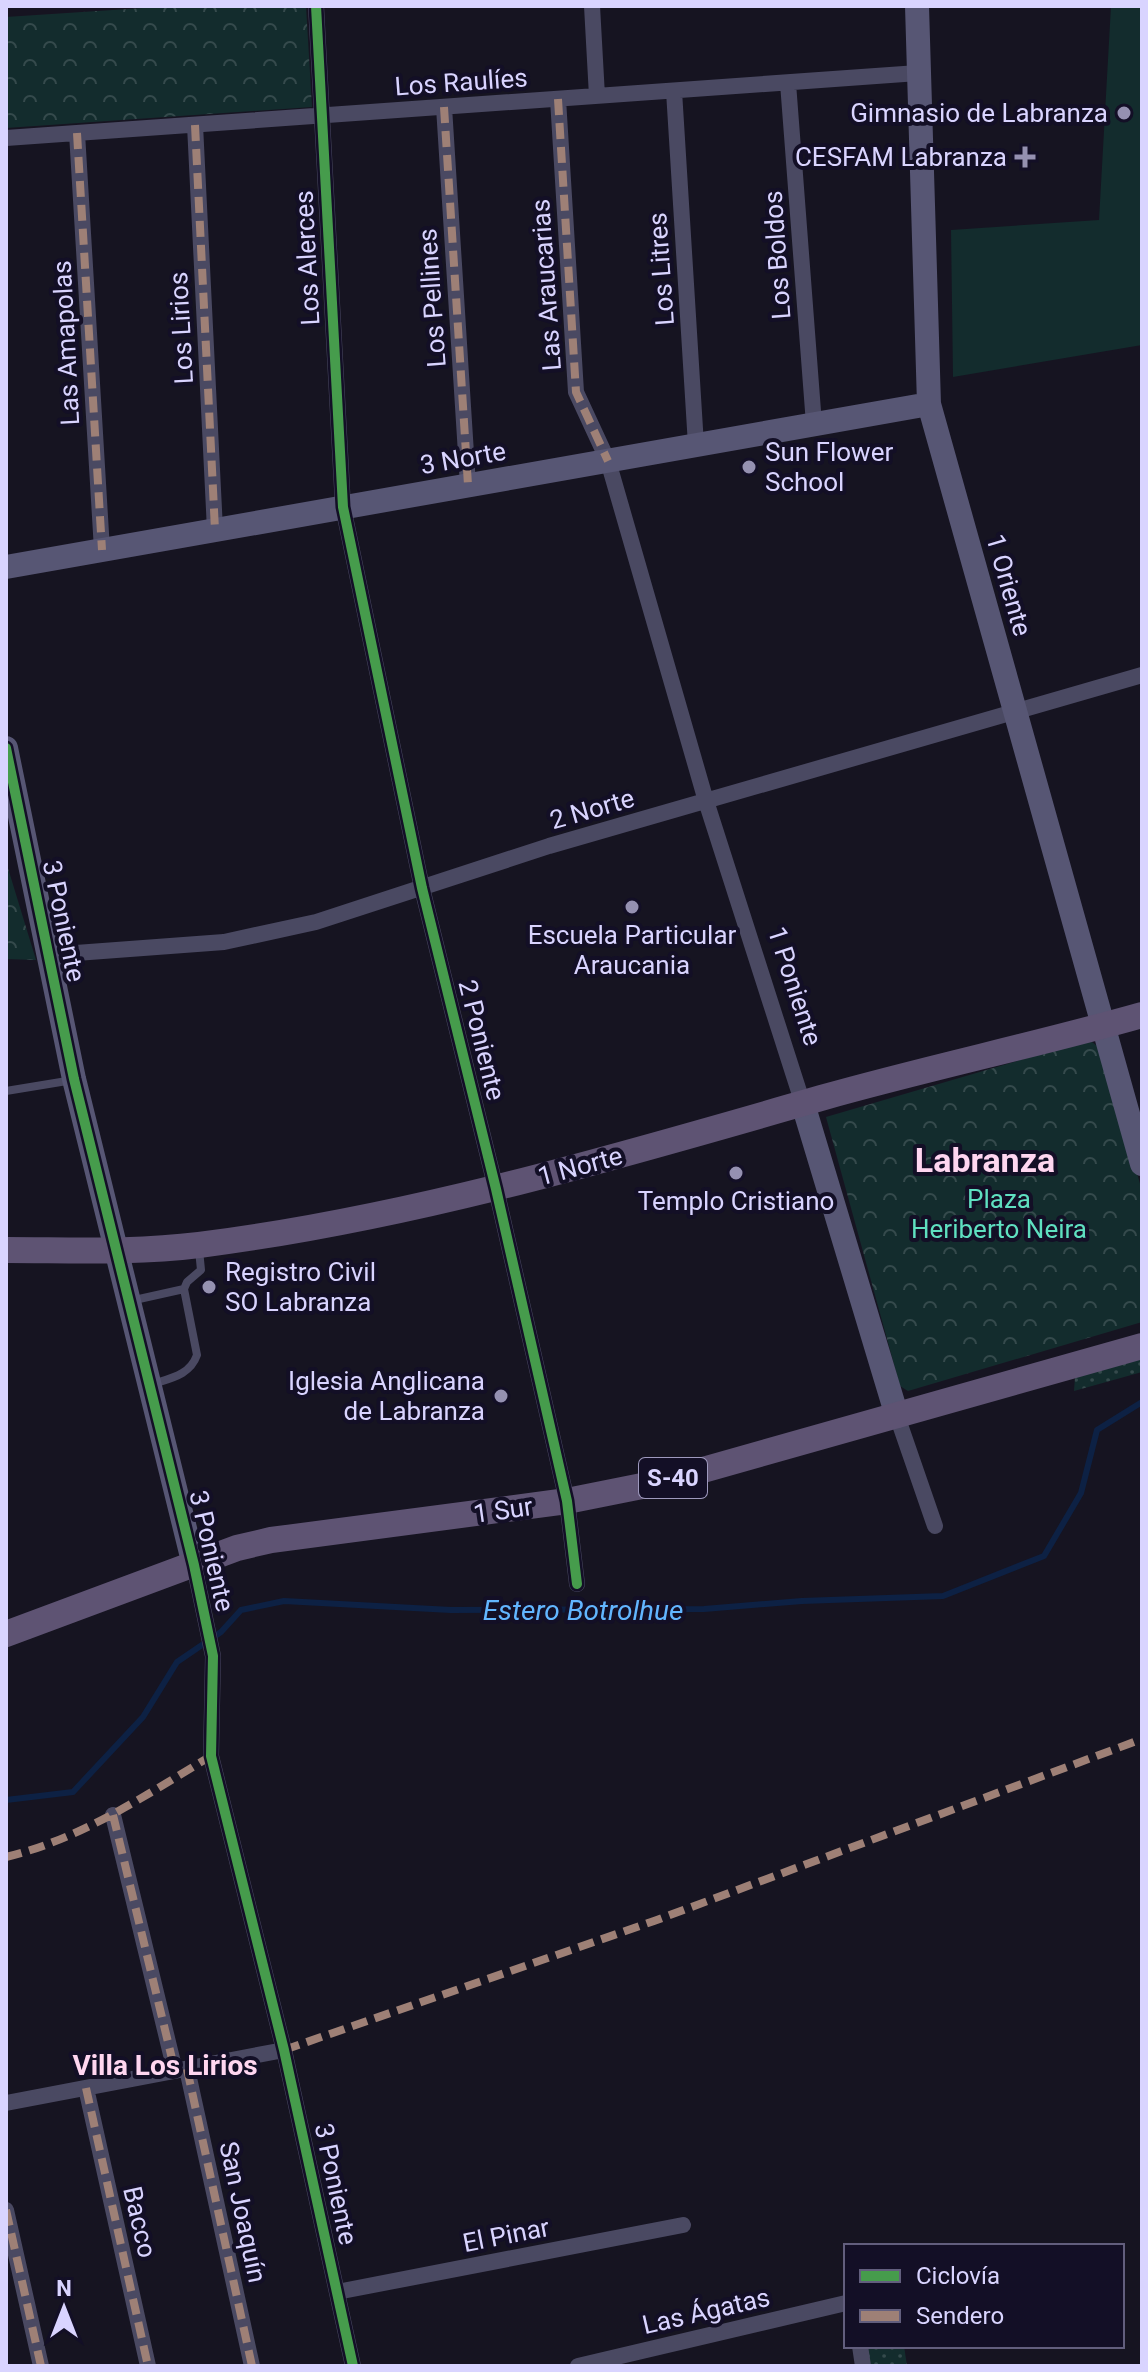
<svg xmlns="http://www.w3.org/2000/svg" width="1148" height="2372" font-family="Roboto,sans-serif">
<defs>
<pattern id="grass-dots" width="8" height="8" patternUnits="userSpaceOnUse" patternTransform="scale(2)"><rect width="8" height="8" fill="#132c2d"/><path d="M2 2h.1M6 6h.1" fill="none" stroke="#354a4c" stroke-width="1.8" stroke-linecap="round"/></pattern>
<pattern id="forest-crowns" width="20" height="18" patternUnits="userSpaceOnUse" patternTransform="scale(2)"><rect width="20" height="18" fill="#132c2d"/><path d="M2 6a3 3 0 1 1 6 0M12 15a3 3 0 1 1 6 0" fill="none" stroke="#354a4c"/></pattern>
</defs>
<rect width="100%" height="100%" fill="#161421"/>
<path fill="url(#grass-dots)" d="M1142,1355V1372L1074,1391L1075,1377Z
M865,2346H904L907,2366H868Z"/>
<path fill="url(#forest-crowns)" d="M174,6H306L312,107L6,128V17Z
M6,865H7L36,960L6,959Z
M1089,1040L1103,1050L1142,1191V1322L908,1391L900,1386L826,1117Z"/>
<path fill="#132c2d" d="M1111,6H1142V345L953,377L951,230L1099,220Z"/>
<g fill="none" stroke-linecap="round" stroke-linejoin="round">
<path stroke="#0d2144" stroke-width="6" d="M6,1800L73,1792L143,1717L177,1662L221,1632L241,1610L284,1601L451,1610L704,1609L802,1601L943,1596L1044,1556L1081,1493L1097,1430L1142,1402"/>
<path stroke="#4a4962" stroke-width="8" d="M6,1091L73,1080
M130,1301L184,1289
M153,1384C171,1378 190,1375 197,1355L184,1289L187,1282L201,1270L199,1250"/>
<path stroke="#4a4962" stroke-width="16" d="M316,6L343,507L422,888L496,1189L567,1501L577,1584
M592,6L597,96
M788,83L814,424
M674,91L696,445
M558,99L576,392L608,461L706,801L803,1104
M444,107L468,485
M195,125L215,530
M77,133L102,550
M6,138L918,73
M49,955L224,942L316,922L549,846L1142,675
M897,1416L935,1526
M194,1565L213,1656L211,1756L284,2050L353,2366
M113,1815L175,2071
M187,2069L252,2366
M86,2088L148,2366
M6,2103L284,2050
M6,2210L41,2366
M337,2292L683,2225
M860,2346L863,2366
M578,2366L846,2303"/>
<path stroke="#575674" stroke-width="24" d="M917,6L929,404L1142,1164
M6,567L929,404
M6,748L74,1079L194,1565
M803,1104L897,1416"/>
<path stroke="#5e5373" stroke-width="26" d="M6,1250C71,1250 134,1253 199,1245C411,1218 616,1157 821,1098C927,1068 1036,1045 1142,1015
M6,1634L237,1548L271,1540L567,1501L657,1483L1142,1346"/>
<path stroke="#9e8076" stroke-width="8" stroke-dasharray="16 8" stroke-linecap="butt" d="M558,99L576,392L608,461
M444,107L468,485
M195,125L215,530
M77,133L102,550
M113,1815L175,2071
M6,1857C81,1839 146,1795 211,1756
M284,2050L654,1921L1142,1739
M187,2069L252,2366
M86,2088L148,2366
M6,2210L41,2366"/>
<defs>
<path id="cycleway" d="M316,6L343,507L422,888L496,1189L567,1501L577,1584
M6,748L74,1079L194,1565L213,1656L211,1756L284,2050L353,2366"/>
</defs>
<use href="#cycleway" stroke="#130f26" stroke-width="15"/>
<use href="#cycleway" stroke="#469c4c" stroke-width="10"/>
</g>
<g fill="#9591b1" stroke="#130f26" stroke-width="3">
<circle cx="1124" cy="113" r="8"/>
<path d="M1021 145h8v8h8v8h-8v8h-8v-8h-8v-8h8z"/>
<circle cx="749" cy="467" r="8"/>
<circle cx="632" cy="907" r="8"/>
<circle cx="736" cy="1173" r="8"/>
<circle cx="209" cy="1287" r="8"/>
<circle cx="501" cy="1396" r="8"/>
</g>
<g text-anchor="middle" stroke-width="8" stroke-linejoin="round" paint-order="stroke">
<rect fill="#130f26" stroke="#9e99be" stroke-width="2" x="639" y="1458" width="68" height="40" rx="6"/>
<g font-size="24" font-weight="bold" fill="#d9d4ff">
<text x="673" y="1486">S-40</text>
</g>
<g font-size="26" fill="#d9d4ff" stroke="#130f26">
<text transform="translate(461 82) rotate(-4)" y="9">Los Raulíes</text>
<text transform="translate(777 255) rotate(-94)" y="9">Los Boldos</text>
<text transform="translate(307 258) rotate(-93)" y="9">Los Alerces</text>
<text transform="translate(661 269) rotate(-94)" y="9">Los Litres</text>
<text transform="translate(546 285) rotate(-94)" y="9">Las Araucarias</text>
<text transform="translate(432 298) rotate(-94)" y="9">Los Pellines</text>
<text transform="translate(181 328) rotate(-93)" y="9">Los Lirios</text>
<text transform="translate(66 343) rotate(-93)" y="9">Las Amapolas</text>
<text transform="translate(463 458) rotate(-10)" y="9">3 Norte</text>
<text transform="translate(1009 585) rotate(74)" y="9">1 Oriente</text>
<text transform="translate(592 809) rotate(-16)" y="9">2 Norte</text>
<text transform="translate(64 921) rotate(78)" y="9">3 Poniente</text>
<text transform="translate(795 986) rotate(72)" y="9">1 Poniente</text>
<text transform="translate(482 1040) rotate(76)" y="9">2 Poniente</text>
<text transform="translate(580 1166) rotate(-15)" y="9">1 Norte</text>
<text transform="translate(503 1510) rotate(-8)" y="9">1 Sur</text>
<text transform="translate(212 1551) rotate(77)" y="9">3 Poniente</text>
<text transform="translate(336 2184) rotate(78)" y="9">3 Poniente</text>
<text transform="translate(243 2212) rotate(78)" y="9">San Joaquín</text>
<text transform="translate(140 2222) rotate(77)" y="9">Bacco</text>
<text transform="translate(506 2235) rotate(-11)" y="9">El Pinar</text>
<text transform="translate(706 2311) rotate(-13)" y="9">Las Ágatas</text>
</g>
<g font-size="26" fill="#d9d4ff" stroke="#130f26" text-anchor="end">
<text x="1108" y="122">Gimnasio de Labranza</text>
<text x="1007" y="166">CESFAM Labranza</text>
<text x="765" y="461" text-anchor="start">Sun Flower<tspan x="765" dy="30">School</tspan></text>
<text x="632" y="944" text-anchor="middle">Escuela Particular<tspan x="632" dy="30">Araucania</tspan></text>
<text x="736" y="1210" text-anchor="middle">Templo Cristiano</text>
<text x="225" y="1281" text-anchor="start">Registro Civil<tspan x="225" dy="30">SO Labranza</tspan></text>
<text x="485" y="1390">Iglesia Anglicana<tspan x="485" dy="30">de Labranza</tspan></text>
</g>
<g font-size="26" fill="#5fe0c0" stroke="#130f26">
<text x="999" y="1208">Plaza<tspan x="999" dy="30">Heriberto Neira</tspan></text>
</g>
<g font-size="28" font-style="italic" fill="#62b6ff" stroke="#130f26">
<text x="583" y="1620">Estero Botrolhue</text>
</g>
<g font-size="28" font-weight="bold" fill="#ffd6f0" stroke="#130f26">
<text x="165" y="2075">Villa Los Lirios</text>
</g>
<g font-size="34" font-weight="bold" fill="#ffd6f0" stroke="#130f26">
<text x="985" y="1172">Labranza</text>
</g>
</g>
<rect width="1148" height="2372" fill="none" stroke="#d9d4ff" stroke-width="16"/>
<rect x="844" y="2244" width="280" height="104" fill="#130f26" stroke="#625e7d" stroke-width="2"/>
<rect x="860" y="2270" width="40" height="12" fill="#469c4c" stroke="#625e7d" stroke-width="2"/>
<text x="916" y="2284" font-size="24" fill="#d9d4ff">Ciclovía</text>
<rect x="860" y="2310" width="40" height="12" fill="#9e8076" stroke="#625e7d" stroke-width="2"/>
<text x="916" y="2324" font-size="24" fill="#d9d4ff">Sendero</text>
<g transform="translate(64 2308)" stroke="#130f26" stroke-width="6" paint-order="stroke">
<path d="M0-6L14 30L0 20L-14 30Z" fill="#d9d4ff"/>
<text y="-12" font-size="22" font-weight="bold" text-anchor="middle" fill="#d9d4ff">N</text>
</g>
</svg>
